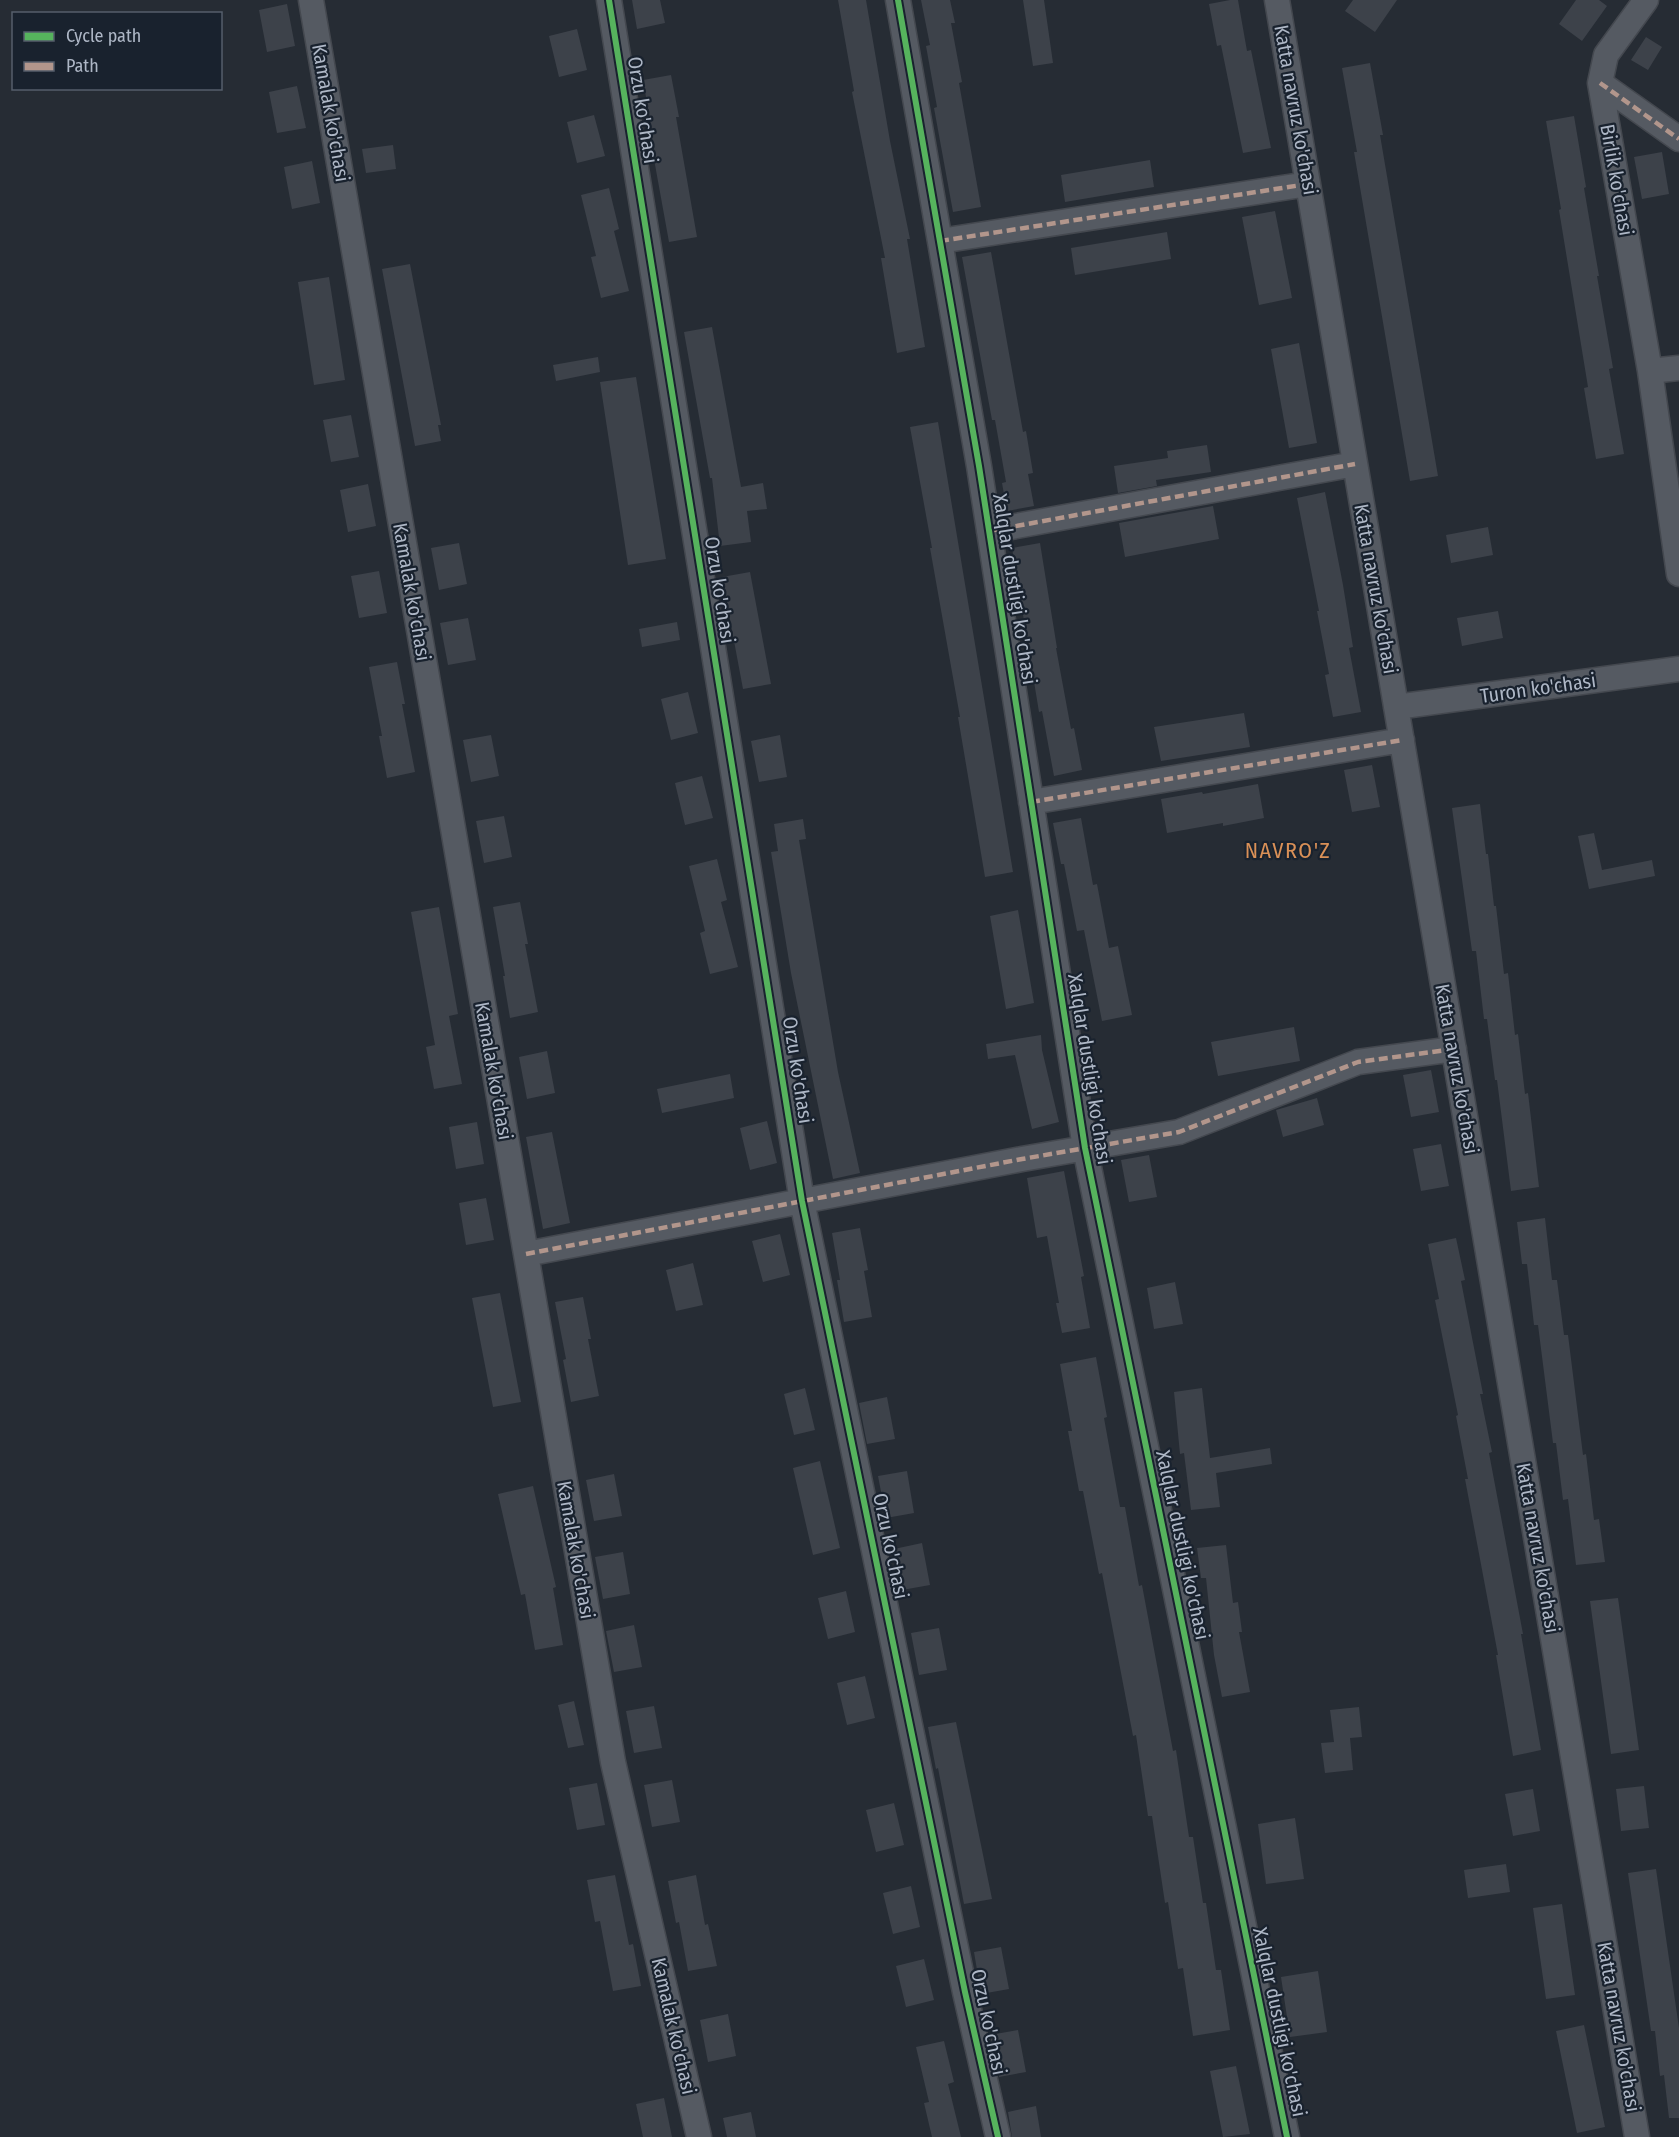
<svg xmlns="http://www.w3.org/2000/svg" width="1679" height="2137" font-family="'Fira Sans Condensed',sans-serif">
<rect width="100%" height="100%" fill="#262c34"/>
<path fill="#3d424a" d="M632,0H660L665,23L637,29Z
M838,0H866L890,141L910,239H907L925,347L897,353L881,258H885L852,92L854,91Z
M921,0H950L955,23H951L962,82L959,83L981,207L953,212L934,108L937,107L926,46L930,45Z
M1023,0H1044L1053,63L1033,66Z
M1230,0H1238L1247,51L1251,50L1271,148L1243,153L1221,45L1217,46L1209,4Z
M1353,0H1397L1375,32L1345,11Z
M1576,0H1599L1607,6L1582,41L1559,24Z
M287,4L295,46L267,52L259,10Z
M577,29L587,70L559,77L549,36Z
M1646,37L1662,47L1648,70L1631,60Z
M1370,63L1383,135H1380L1438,476L1410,481L1354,152H1357L1342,68Z
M671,75L679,117H676L697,237L669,242L650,137L653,136L643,80Z
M297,86L306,128L277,133L269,92Z
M594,115L605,156L577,163L567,122Z
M1574,116L1586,187L1584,188L1599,276H1597L1613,368L1609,369L1624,454L1596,459L1584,388L1588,387L1559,210L1561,209L1546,121Z
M393,145L396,169L366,173L362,149Z
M1662,152L1669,194L1642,199L1634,157Z
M1150,160L1154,187L1065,202L1061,175Z
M312,161L320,203L292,209L284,167Z
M609,188L619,229L614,231L629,291L601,298L591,257L596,256L581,195Z
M1275,211L1292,298L1259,305L1242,217Z
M1167,232L1171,259L1075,275L1071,248Z
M991,252L1023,432L1026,431L1033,473L1028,474L1034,506L1007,511L1002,483L1006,482L995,420H992L962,257Z
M410,264L441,425H438L441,441L415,446L382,269Z
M329,277L345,380L314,385L298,282Z
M712,327L741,487L763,483L767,509L747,511L751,542L720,546L712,478H710L684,332Z
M1299,343L1317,443L1289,448L1271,349Z
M598,357L600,372L556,381L553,365Z
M636,377L666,559L628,565L600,382Z
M351,415L359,457L331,462L323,420Z
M938,422L1013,872L985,877L958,717H960L930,548H932L910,427Z
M1207,445L1211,472L1156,480L1157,486L1118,493L1114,466L1168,458L1167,451Z
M368,484L376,526L348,532L340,490Z
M1325,492L1343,585L1353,647L1349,648L1361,712L1333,717L1325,675L1329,674L1317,611H1319L1297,498Z
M1213,506L1219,539L1125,557L1119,523Z
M1488,527L1493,555L1451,563L1446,535Z
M459,543L467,584L439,590L431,548Z
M1040,543L1057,648H1056L1071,729L1074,728L1082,770L1054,776L1042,711L1039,712L1012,548Z
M379,571L387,613L359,618L351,576Z
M750,572L771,684L743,689L722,577Z
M1498,611L1503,638L1462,646L1457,618Z
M468,618L476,660L448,665L440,623Z
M677,622L680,640L642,647L639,629Z
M397,662L405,704H402L415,772L387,778L379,736H382L369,667Z
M688,692L698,733L671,740L661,699Z
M1244,713L1250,747L1161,761L1154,727Z
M491,735L499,776L471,782L463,740Z
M780,735L787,777L759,782L751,741Z
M1372,765L1380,807L1352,812L1344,770Z
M702,776L713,818L685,825L675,783Z
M1258,784L1264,818L1223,826V823L1167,833L1161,799L1202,792L1203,794Z
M1480,804L1486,854H1488L1494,906H1496L1504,974L1508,973L1515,1035L1518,1034L1525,1094L1528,1093L1539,1187L1511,1191L1497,1080H1495L1487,1019H1484L1476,951H1472L1452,808Z
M504,816L512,857L484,863L476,821Z
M1081,818L1093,885L1097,884L1109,948L1118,946L1132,1015L1102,1021L1084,930L1077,931L1064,864H1061L1053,823Z
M803,819L806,839L799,840L838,1072L860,1173L833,1179L791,973L771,852L778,851L774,824Z
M1594,833L1602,870L1652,860L1655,876L1589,889L1578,836Z
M717,859L727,900L721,902L738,967L710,974L700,933L705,931L689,866Z
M520,902L528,944H525L538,1012L510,1018L503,976H505L493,907Z
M439,907L458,1014L449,1016L462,1084L434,1089L426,1047L435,1045L411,912Z
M1018,910L1034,1003L1006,1009L990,916Z
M1294,1027L1300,1061L1218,1076L1211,1042Z
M1041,1035L1042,1050L1059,1122L1032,1129L1015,1055L988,1059L986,1044Z
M547,1051L555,1093L527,1099L519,1057Z
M1431,1070L1439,1112L1411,1117L1403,1075Z
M730,1074L734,1098L662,1113L657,1089Z
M1317,1098L1324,1125L1283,1137L1276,1110Z
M767,1121L777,1163L750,1170L740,1128Z
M477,1122L484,1164L456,1169L449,1127Z
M552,1132L570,1223L543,1229L526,1137Z
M1441,1144L1449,1186L1421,1191L1413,1149Z
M1149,1155L1157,1197L1129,1202L1121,1160Z
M1064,1171L1084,1276L1081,1277L1090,1328L1062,1333L1056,1303H1059L1047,1236L1037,1238L1027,1178Z
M486,1198L494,1240L466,1245L459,1203Z
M1545,1218L1552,1280H1557L1564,1335H1568L1583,1455L1586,1454L1594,1520L1599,1519L1605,1562L1576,1565L1568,1499L1563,1500L1556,1443H1553L1538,1325H1534L1527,1264H1522L1517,1222Z
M860,1228L868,1270L864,1271L872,1317L844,1322L837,1280H840L832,1233Z
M780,1234L790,1275L763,1282L752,1241Z
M1456,1238L1465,1280L1461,1281L1483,1394H1480L1492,1452L1489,1453L1523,1634H1521L1541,1750L1513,1756L1496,1655H1498L1465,1479H1468L1456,1416L1458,1415L1435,1300L1439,1299L1428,1244Z
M693,1263L703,1305L676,1311L666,1270Z
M1175,1282L1183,1324L1154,1329L1147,1288Z
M500,1293L521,1402L493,1407L472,1298Z
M583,1297L591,1339H588L599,1396L571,1402L563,1360L566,1359L555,1302Z
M1096,1357L1107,1417L1104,1418L1120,1507H1125L1139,1586L1142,1585L1173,1751L1176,1750L1189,1837H1193L1203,1903H1206L1216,1970H1221L1230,2030L1193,2036L1183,1968L1178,1969L1168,1902L1165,1903L1152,1816H1148L1136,1735L1133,1736L1102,1573L1099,1574L1083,1491H1079L1068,1431H1072L1060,1364Z
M805,1388L815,1430L794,1435L784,1394Z
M1202,1388L1210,1458L1270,1448L1272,1464L1216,1473L1220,1507L1191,1510L1184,1453L1180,1454L1174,1392Z
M887,1397L895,1439L867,1444L859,1403Z
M820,1461L840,1548L813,1555L793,1468Z
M907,1471L914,1513L886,1518L878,1476Z
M614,1474L622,1516L594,1521L586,1480Z
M533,1486L556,1587L553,1588L563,1645L535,1650L525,1594L521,1595L498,1494Z
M922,1543L930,1585L902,1590L894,1549Z
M1226,1545L1233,1603L1238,1602L1242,1632H1239L1250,1692L1222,1697L1214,1655L1206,1578H1201L1197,1548Z
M623,1552L630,1594L603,1599L595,1557Z
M846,1591L855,1632L828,1639L818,1598Z
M1618,1598L1639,1750L1611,1754L1590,1601Z
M634,1625L642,1667L614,1672L606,1631Z
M939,1628L947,1670L919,1675L911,1633Z
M865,1676L875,1718L847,1725L837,1683Z
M574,1701L584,1745L568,1748L558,1705Z
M654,1706L662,1748L634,1753L626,1711Z
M1359,1707L1362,1737L1350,1738L1353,1770L1325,1773L1321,1743L1334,1742L1330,1710Z
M956,1722L992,1899L964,1904L938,1768L936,1769L928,1727Z
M672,1780L680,1822L652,1827L644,1785Z
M597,1783L605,1825L577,1830L569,1788Z
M1644,1786L1649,1828L1621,1831L1616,1789Z
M1533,1789L1540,1831L1513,1836L1505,1794Z
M894,1803L904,1845L876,1852L866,1810Z
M1295,1818L1304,1879L1266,1884L1258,1824Z
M1506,1864L1510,1892L1468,1898L1464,1870Z
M1656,1869L1679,2028V2118H1669L1664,2075L1660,2076L1655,2031H1651L1628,1873Z
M615,1875L629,1945L633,1944L641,1986L613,1991L600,1921L595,1922L587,1880Z
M696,1875L705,1925L708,1924L717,1966L688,1971L679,1922L676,1923L668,1881Z
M911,1886L920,1927L893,1934L883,1893Z
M1562,1904L1575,1995L1546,1999L1533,1908Z
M1001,1947L1009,1989L981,1994L974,1952Z
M924,1959L934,2000L906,2007L896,1966Z
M1318,1971L1327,2032L1290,2037L1281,1977Z
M728,2014L736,2056L708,2062L700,2020Z
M1584,2025L1605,2127L1577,2133L1556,2031Z
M1018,2030L1026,2072L999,2077L990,2035Z
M944,2041L954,2082L948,2084L961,2137H932L924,2103L929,2102L916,2047Z
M1236,2066L1250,2134L1223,2137L1210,2071Z
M664,2098L672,2137H643L636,2104Z
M1036,2106L1041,2137H1012L1008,2112Z
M751,2112L756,2137H727L723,2118Z"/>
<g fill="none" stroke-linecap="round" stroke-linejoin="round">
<defs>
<path id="minor" d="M311,0L613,1762L699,2137
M609,0L802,1201L965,1992L998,2137
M898,0L979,466L1085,1148L1287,2137
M1277,0L1637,2137
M1646,0L1606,55L1600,83L1650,371L1679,574
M1600,83L1679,139
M940,241L1308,184
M1650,371L1679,368
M989,531L1355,464
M1396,707L1679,669
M1031,802L1402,740
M526,1254L1022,1159L1179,1132L1358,1062L1454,1049"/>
</defs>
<use href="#minor" stroke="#44484f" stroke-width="27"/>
<use href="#minor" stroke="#555a62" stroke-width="24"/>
<path stroke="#b2968c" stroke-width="4.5" stroke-dasharray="9 4.5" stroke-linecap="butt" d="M1600,83L1679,139
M940,241L1308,184
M989,531L1355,464
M1031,802L1402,740
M526,1254L1022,1159L1179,1132L1358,1062L1454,1049"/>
<defs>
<path id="cycleway" d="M609,0L802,1201L965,1992L998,2137
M898,0L979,466L1085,1148L1287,2137"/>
</defs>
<use href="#cycleway" stroke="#19222e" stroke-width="10"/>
<use href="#cycleway" stroke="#56b35d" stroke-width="6"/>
</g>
<g text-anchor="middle" stroke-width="4.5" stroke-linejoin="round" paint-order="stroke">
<g font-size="20" fill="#aeb7c6" stroke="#19222e">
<text transform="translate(643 110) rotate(81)" y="7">Orzu ko'chasi</text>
<text transform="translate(1296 110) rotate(80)" y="7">Katta navruz ko'chasi</text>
<text transform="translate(331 113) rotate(80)" y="7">Kamalak ko'chasi</text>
<text transform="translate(1617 180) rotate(80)" y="7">Birlik ko'chasi</text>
<text transform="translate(1015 589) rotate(81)" y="7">Xalqlar dustligi ko'chasi</text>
<text transform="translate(1376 589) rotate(80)" y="7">Katta navruz ko'chasi</text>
<text transform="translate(720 590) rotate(81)" y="7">Orzu ko'chasi</text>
<text transform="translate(412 592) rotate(80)" y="7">Kamalak ko'chasi</text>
<text transform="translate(1538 688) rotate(-8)" y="7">Turon ko'chasi</text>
<text transform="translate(1090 1069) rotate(81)" y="7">Xalqlar dustligi ko'chasi</text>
<text transform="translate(1457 1069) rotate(80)" y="7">Katta navruz ko'chasi</text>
<text transform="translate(798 1070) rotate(81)" y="7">Orzu ko'chasi</text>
<text transform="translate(494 1071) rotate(80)" y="7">Kamalak ko'chasi</text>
<text transform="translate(1183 1545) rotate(78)" y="7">Xalqlar dustligi ko'chasi</text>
<text transform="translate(891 1546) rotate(78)" y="7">Orzu ko'chasi</text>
<text transform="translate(1538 1548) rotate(80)" y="7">Katta navruz ko'chasi</text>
<text transform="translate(576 1550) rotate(80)" y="7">Kamalak ko'chasi</text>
<text transform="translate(989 2022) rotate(78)" y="7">Orzu ko'chasi</text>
<text transform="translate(1280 2022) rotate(78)" y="7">Xalqlar dustligi ko'chasi</text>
<text transform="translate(674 2026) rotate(77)" y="7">Kamalak ko'chasi</text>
<text transform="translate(1619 2027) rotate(80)" y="7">Katta navruz ko'chasi</text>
</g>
<g font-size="22" letter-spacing="1.5" fill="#d99057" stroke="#19222e">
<text x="1288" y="858">NAVRO'Z</text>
</g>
</g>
<rect x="12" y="12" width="210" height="78" fill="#19222e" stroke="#555e6b" stroke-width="1.5"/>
<rect x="24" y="32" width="30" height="9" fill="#56b35d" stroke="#555e6b" stroke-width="1.5"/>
<text x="66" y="42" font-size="18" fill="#aeb7c6">Cycle path</text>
<rect x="24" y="62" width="30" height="9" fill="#b2968c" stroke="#555e6b" stroke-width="1.5"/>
<text x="66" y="72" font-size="18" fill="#aeb7c6">Path</text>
</svg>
